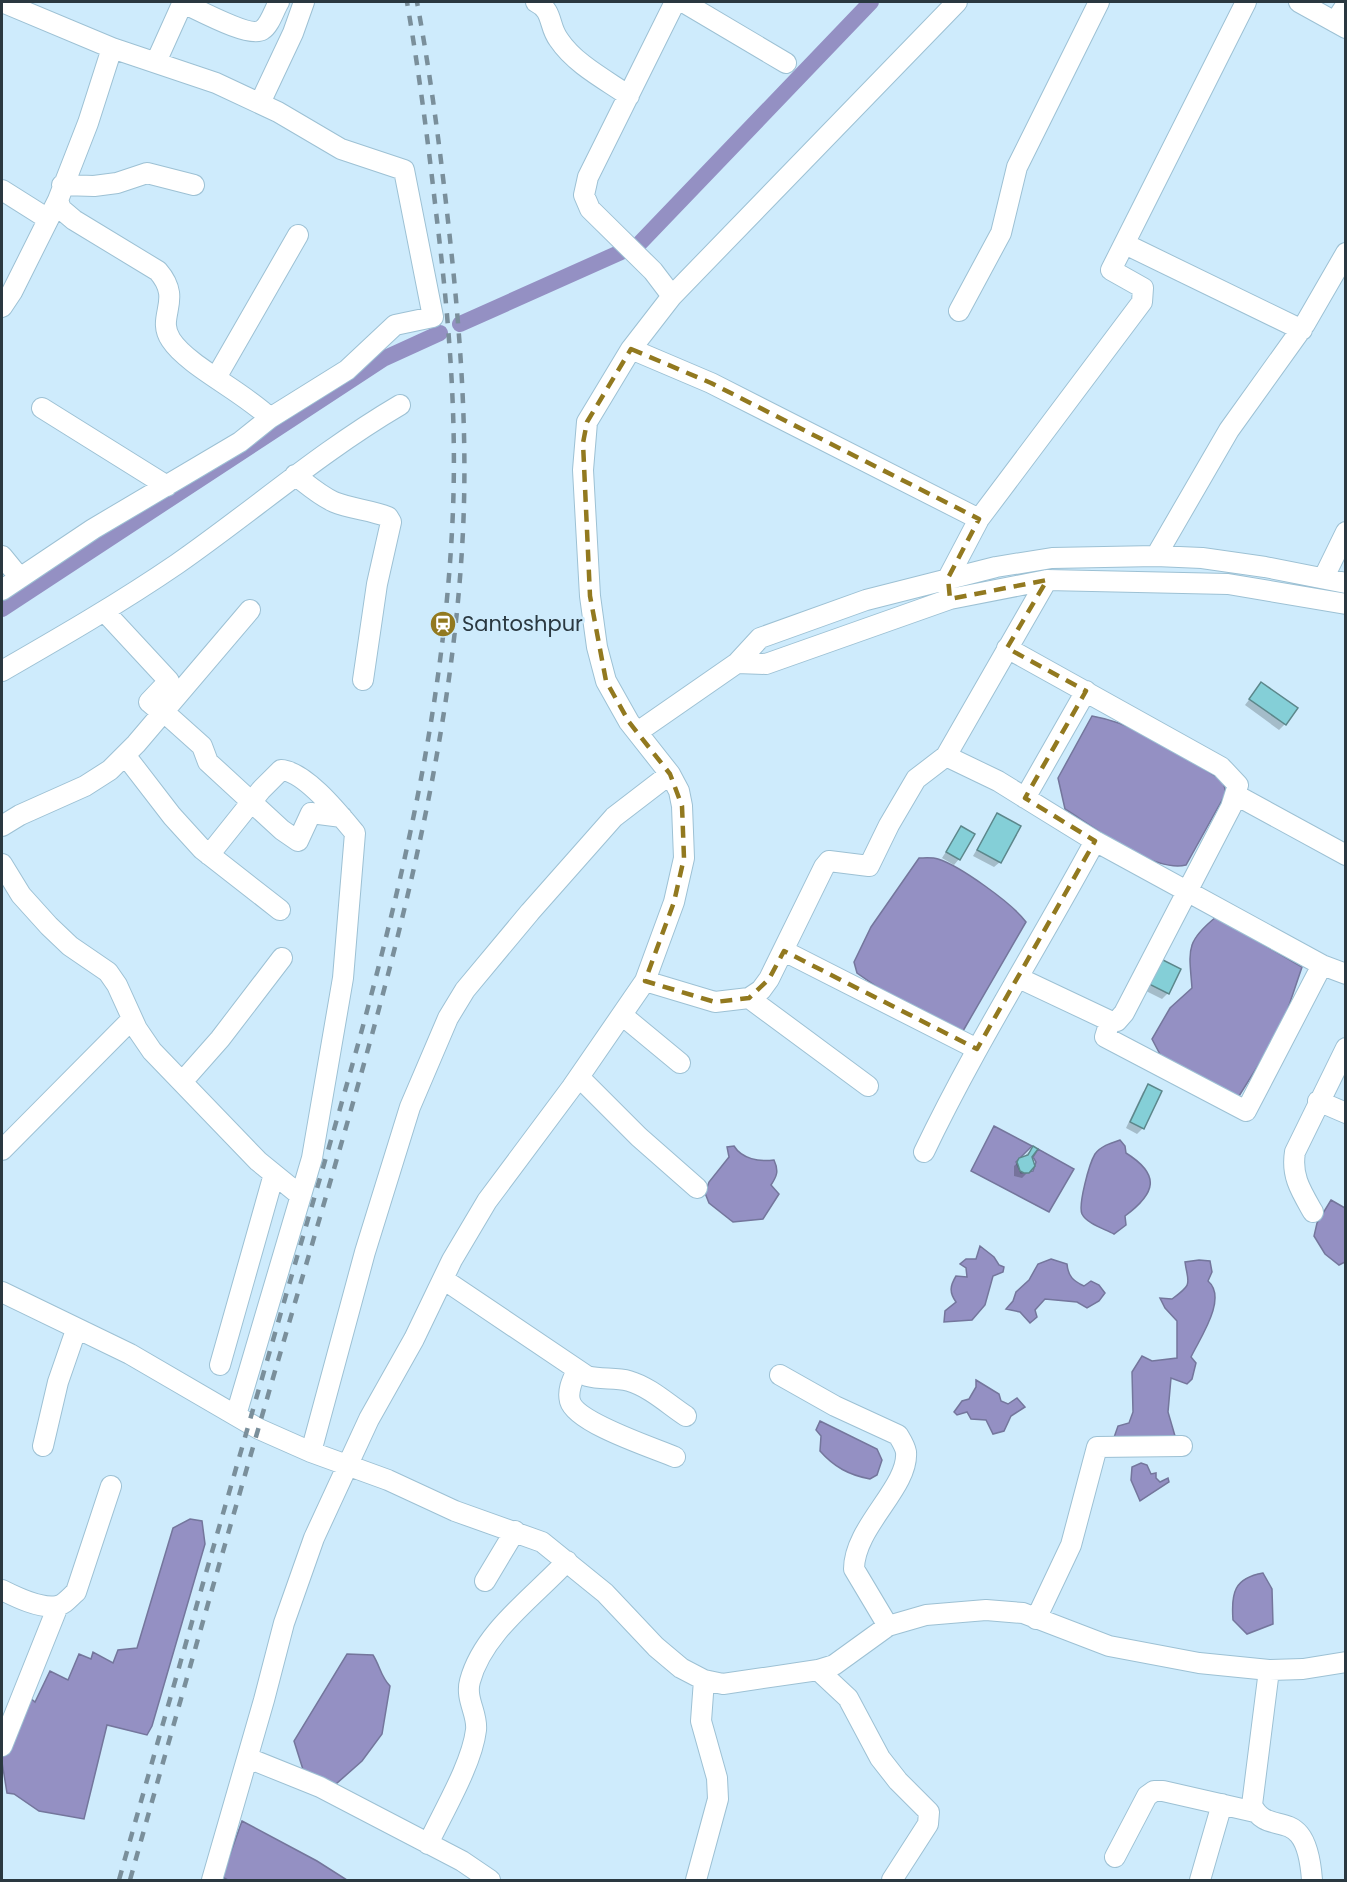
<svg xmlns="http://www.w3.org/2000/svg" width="1347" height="1882" font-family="Poppins,sans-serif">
<rect width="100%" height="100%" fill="#ceebfc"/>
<path fill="#9490c3" stroke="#74769c" stroke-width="1.5" d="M1092,716C1139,724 1183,756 1223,781L1226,793L1186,865C1152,873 1094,827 1065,809L1058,778Z
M919,858C924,858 932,857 938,859C960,866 1012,903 1026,922L963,1031L922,1018L857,973L854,962L871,927Z
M1216,917L1302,967L1281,1029L1239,1096L1224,1091L1163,1060L1152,1039L1170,1008L1192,988C1189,950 1185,942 1216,917Z
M994,1126L1032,1146L1016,1162L1021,1173L1033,1171L1036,1162L1033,1157L1038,1149L1074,1169L1049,1212L971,1171Z
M1120,1140L1125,1146L1126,1153C1161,1175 1156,1193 1125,1216L1126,1225L1114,1234C1105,1229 1087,1224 1082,1214C1078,1205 1089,1164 1095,1154C1101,1146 1111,1143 1120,1140Z
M734,1146C742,1159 759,1162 774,1160C779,1171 777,1176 771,1185L779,1194L763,1219L733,1222L709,1203L705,1193L709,1182L729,1157L727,1147Z
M1331,1200L1345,1208V1262L1339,1265L1325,1254L1314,1236L1317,1223Z
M980,1246L994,1257L999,1265L1004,1267L1003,1272L993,1276L985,1305L972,1320L944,1322L945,1311L956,1302C949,1292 950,1286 956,1276L967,1277L966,1268L960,1264L966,1259H976Z
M1051,1259L1067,1264C1068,1276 1073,1281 1084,1286L1091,1281L1099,1285L1105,1293L1099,1301L1087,1308L1077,1302L1045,1299L1035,1310L1037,1317L1030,1323L1020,1312L1006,1309L1013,1301L1016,1292L1029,1280L1038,1264Z
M1199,1260L1210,1261L1212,1272L1208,1281C1228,1298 1200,1338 1191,1357L1196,1363L1192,1379L1187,1384L1171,1378L1168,1412L1175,1436L1162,1444L1110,1449L1118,1426L1129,1423L1133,1412L1132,1372L1142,1356L1152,1361L1177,1358V1321L1165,1308L1160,1298L1172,1299C1194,1283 1188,1284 1185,1262Z
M976,1380L999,1394L1001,1401L1008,1404L1017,1398L1025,1407L1011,1416L1004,1431L993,1434L986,1420L971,1419L967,1412L957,1415L954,1412L962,1401L969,1399L976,1387Z
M820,1421L877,1449L882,1460L877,1475L870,1479C849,1475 834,1467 820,1451L821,1436L816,1430Z
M1141,1463L1147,1465L1151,1474L1156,1473V1478L1160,1482L1168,1478L1169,1482L1140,1501L1131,1480L1132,1467Z
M190,1519L202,1521L205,1544L152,1726L147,1735L107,1725L84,1819L39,1811L14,1794L7,1793L2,1762V1725L29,1697L35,1702L50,1671L68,1680L79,1654L91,1659L93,1652L113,1663L118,1650L137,1648L173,1528Z
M1263,1573L1272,1589L1273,1624L1247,1634L1233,1620C1231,1593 1234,1578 1263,1573Z
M347,1654L373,1655C380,1666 381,1677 390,1686L382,1734L362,1761L336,1784L306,1779L294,1741Z
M242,1821L317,1861L347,1880H228L222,1877Z"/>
<path fill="#0003" d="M1261,684L1285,724L1279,730L1245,705Z
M997,815L1000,862L994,867L973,856Z
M961,828L959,859L954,865L942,858Z
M1151,965L1168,993L1162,999L1140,988Z
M1149,1086L1143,1128L1137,1134L1126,1128L1143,1092Z
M1033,1148L1028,1172L1022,1178L1014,1176V1166Z"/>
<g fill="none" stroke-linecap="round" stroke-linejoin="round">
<path stroke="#9490c3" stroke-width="16" d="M460,324L639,244L871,2
M2,609L383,359L440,333"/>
</g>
<path fill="#84cfd7" stroke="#5c878b" stroke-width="1.5" d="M1261,682L1298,708L1286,725L1249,699Z
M997,813L1021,826L1001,863L977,850Z
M961,826L975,834L960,860L946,852Z
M1157,957L1181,969L1169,994L1145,982Z
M1148,1084L1162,1091L1144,1129L1130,1122Z
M1033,1146L1038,1149L1032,1157L1035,1166L1029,1173H1024L1020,1171L1017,1162L1019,1158L1028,1155Z"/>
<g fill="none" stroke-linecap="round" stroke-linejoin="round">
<defs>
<path id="minor" d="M2,2L112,48L216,83L278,112L341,149L404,170L433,317L395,325L347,370L270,418L240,442L93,529L2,590
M536,2C554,11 548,26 559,40C575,64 606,80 629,96
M683,2L786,63
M1299,2L1346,28
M183,3C197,9 249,38 262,30C270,25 274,10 279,2
M1335,22L1346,5
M112,48L88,123L58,200L61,209L74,220L158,271C184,301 155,316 171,340C188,366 244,392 270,418
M156,62L183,2
M260,103L293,33L304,2
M62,185L94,186L117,183L147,173L194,185
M2,190L48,219
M1125,244L1302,330
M672,296L653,271L590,209L584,195L588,177L675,2
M2,307L12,292L58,200
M959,311L1001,233L1017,167L1099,2
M631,349L711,383L979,519L948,578V586
M217,376L298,235
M42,408L167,486
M295,475C308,485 319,495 334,502C351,509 371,510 388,517L391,522L377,584L363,680
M979,519L1142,302L1143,288L1111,270L1246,2
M2,556L20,578
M1156,556L1229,430L1305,324L1346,253
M1324,577L1346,532
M105,612L169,681L149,702L163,714
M1007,648L1221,767L1238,785L1231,807L1124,1013L1117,1021H1110L1019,978
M737,663L766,664L950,599L1047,580L1228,584L1346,604
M2,671C61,637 120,603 177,564C253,511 320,452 400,405
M164,712L202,746L208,762L282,830L298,841L311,813L342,817
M639,731L737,663L760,638L866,600L996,567L1052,558L1156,556L1202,558L1265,567L1346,583
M125,755L172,816L202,849L280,910
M946,756L998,781L1095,841L1322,965L1346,974
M1236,795L1346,855
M1025,798L1086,691
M2,826L20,815L85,786L110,770L136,744L250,610
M209,855L261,790L281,770C305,771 340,815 355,833L343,978L312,1158L236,1415
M2,864L21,895L49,926L70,946L108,972L117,985L137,1029L152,1051L258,1161L301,1196
M784,951L977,1049
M645,981L715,1002L749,998L761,990L769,979L824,867L829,861L869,866L889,825L916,779L946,756L1047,580
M749,998L868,1086
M622,1015L680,1063
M1110,1021L1105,1037L1246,1111L1322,965
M579,1077L639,1137L697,1188
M182,1082L220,1039L282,958
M1318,1101L1346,1113
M2,1150L132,1019
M924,1152C975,1045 1039,945 1095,841
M1313,1212C1301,1191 1291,1176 1295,1152L1346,1048
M443,1279L587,1376C601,1380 615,1377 629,1381C650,1387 669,1405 686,1416
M2,1292L130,1354L259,1429L311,1452L388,1480L455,1511L542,1542L605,1593L656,1647L681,1668L704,1680L723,1684L818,1670L834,1665L888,1626L926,1615L986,1610L1023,1613L1109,1646L1199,1663L1269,1670L1303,1669L1346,1662
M220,1365L274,1174
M577,1370C573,1379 567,1390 570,1401C576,1423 654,1448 675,1457
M780,1375L835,1406L898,1435C901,1440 905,1446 906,1452C909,1487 854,1527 854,1569L888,1626
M43,1446L58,1382L76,1330
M311,1452L365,1252L410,1107L448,1018L465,990L530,912L614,817L670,774
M485,1581L515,1531
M2,1590C16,1597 40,1609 57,1606C64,1605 70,1597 76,1592L111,1486
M1036,1619L1071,1545L1097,1447L1182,1446
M818,1670L848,1698L880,1758L898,1781L929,1812L928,1824L892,1880
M1269,1670L1252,1805C1269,1841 1306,1799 1312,1880
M2,1746L58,1606
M248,1758L320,1787L462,1861L490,1880
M428,1844C443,1812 472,1764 476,1730C478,1714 465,1699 470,1681C483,1632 535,1596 567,1561
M1115,1857L1147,1796L1154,1791H1163L1255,1812
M212,1880L264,1700L284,1623L314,1538L369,1419L414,1339L452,1260L487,1201L572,1087L645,981L674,902L684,858L682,806L679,791L670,774L629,722L606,681L597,647L590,596L583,470L587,422L631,349L672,296L957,2
M696,1880L718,1799L717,1778L701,1721L704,1680
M1200,1880L1222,1804"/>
</defs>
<use href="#minor" stroke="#9dc1d4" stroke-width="22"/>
<use href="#minor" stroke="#fff" stroke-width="20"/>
<path stroke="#7a8f9b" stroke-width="4.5" stroke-dasharray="10 10" stroke-linecap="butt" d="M119,1880C177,1672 237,1465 297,1257C366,1020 439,779 452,531C458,424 449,318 436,212C428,141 419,72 407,2
M130,1880C189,1669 249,1459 311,1248C379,1014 451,776 463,531C468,424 459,318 447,212C439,141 430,72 417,2"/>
</g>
<path fill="none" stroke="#92791f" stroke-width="4.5" stroke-dasharray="12 8" stroke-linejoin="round" d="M631,349L711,383L979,519L948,578L950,599L1047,580L1007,648L1086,691L1025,798L1095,841L977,1049L784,951L769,979L749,998L715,1002L645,981L674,902L684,858L682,806L670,774L629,722L606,681L590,596L583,443L587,422Z"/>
<defs>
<symbol id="station-disc" viewBox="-11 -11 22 22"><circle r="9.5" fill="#92791f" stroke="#ceebfc"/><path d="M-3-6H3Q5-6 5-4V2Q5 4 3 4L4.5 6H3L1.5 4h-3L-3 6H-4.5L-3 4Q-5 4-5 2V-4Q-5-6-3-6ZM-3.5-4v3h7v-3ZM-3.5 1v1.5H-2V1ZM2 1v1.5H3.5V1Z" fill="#fff"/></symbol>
</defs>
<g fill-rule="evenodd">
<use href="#station-disc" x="428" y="609" width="30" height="30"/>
</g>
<g text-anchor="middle" stroke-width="5" stroke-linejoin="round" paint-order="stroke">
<g font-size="21" fill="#2a3840" stroke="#ceebfc" text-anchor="start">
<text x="462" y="631">Santoshpur</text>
</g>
</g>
<rect width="1347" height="1882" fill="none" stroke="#2a3840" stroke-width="6"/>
</svg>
